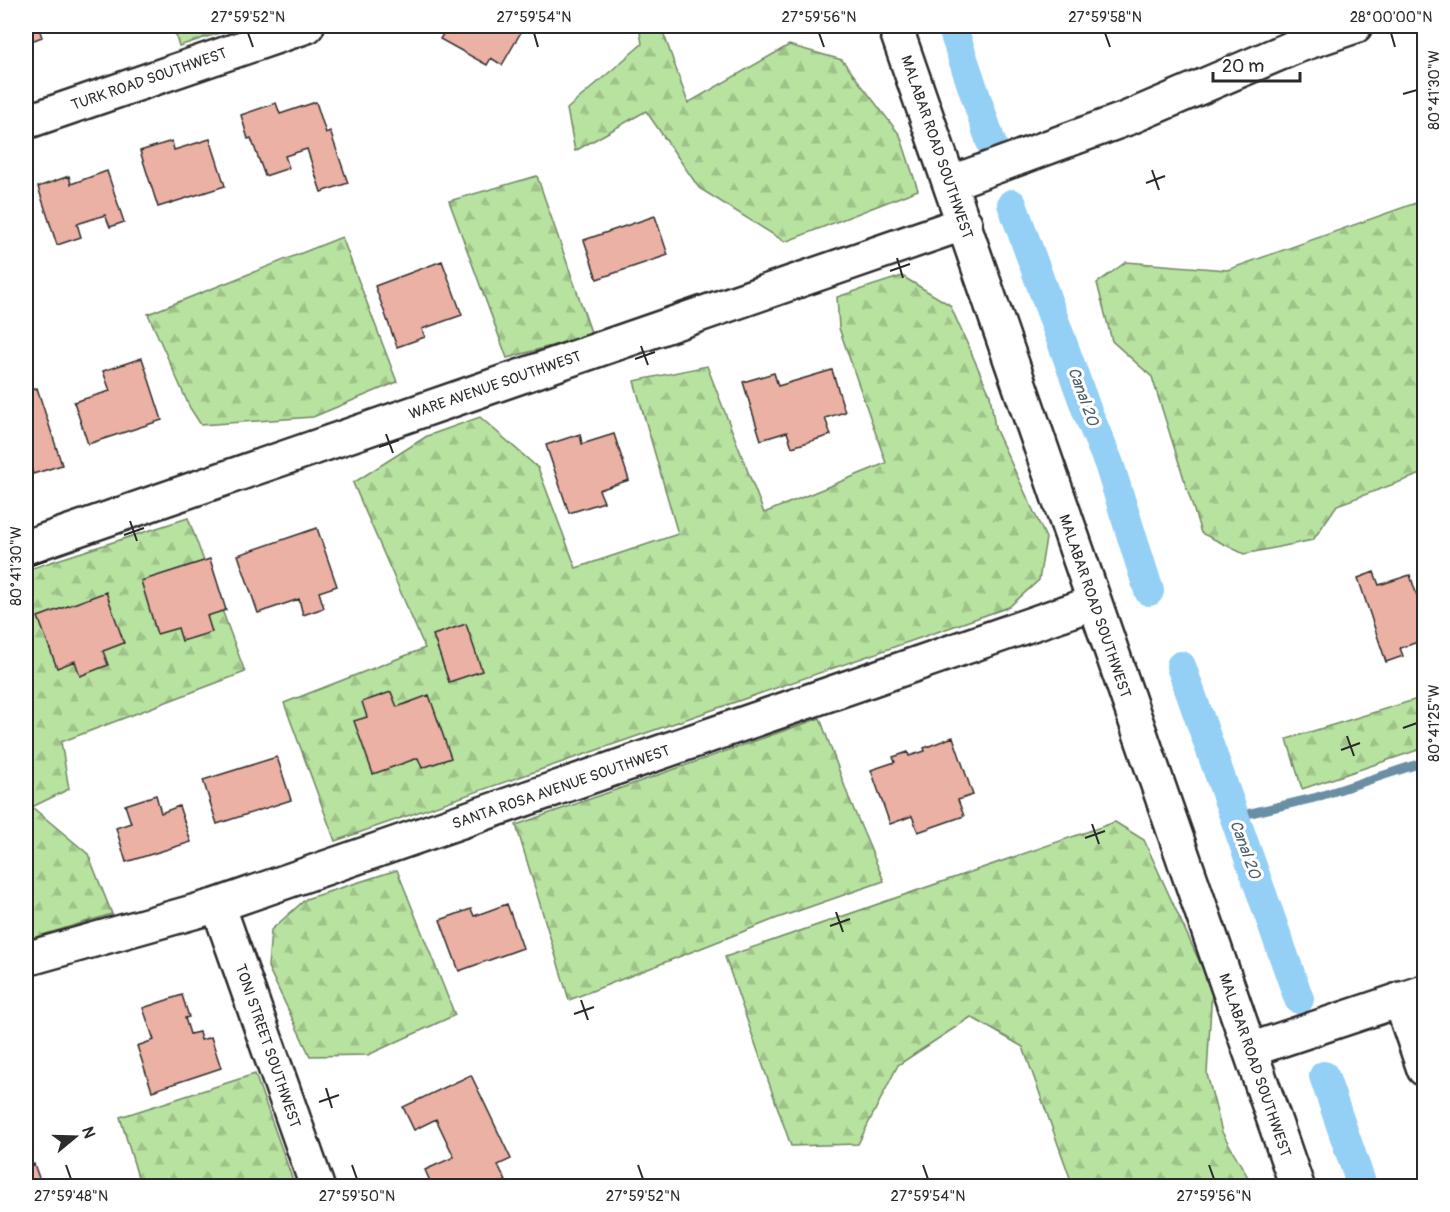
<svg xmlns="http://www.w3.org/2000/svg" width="1450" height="1212" font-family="Pangolin,sans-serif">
<defs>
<pattern id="forest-firs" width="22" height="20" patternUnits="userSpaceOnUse" patternTransform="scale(1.5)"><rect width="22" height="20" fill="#b7e29f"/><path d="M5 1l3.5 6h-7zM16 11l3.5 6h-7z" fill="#9ec289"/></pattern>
</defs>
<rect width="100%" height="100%" fill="#fff"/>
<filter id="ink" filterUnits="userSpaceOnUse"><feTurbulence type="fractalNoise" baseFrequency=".0167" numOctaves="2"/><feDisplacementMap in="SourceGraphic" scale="12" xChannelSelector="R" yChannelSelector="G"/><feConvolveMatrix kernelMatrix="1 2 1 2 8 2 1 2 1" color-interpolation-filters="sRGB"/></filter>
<g filter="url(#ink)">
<path fill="url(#forest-firs)" stroke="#718665" stroke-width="1.5" d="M173,26H241L179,46Z
M639,26H661L688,103L789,45L842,60L900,135L918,190L785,242L699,188L646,111L575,151L567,109L642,44Z
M537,176L592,335L507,358L449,201Z
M1424,200V473L1337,505L1313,540L1244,554L1201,533L1152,377L1112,341L1097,283L1126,262L1227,270Z
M342,237L397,382L313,417L201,425L190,408L148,314Z
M902,276L950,305L990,395L995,428L1046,538L1039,580L1009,607L335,841L284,703L425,648L353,483L427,436L480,417L538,468L576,568L678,534L634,381L707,366L764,513L886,463L839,328L837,297Z
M188,518L245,672L61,742L69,789L32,807L88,854L112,914L26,940V570Z
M1424,697V748L1302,789L1287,739Z
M820,718L849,798L884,881L775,919L569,1000L516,825Z
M1115,822L1144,840L1212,989L1207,1074L1222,1132L1253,1186H1073L1023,1047L971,1017L898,1065L858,1144L791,1146L725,957Z
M397,870L455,1015L368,1055L310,1056L268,967L271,930L306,899Z
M255,1074L295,1186H133L138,1177L120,1117Z"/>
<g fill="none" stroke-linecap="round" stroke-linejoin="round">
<path stroke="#6a8ea4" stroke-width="9" d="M1234,817L1314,798L1424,762"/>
<path stroke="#94d0f5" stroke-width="30" d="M952,26L994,151
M1012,204L1087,411L1109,464L1149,591
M1181,666L1299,999
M1324,1076L1362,1186"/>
</g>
<path fill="#eab1a4" stroke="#2b2b2b" stroke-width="1.5" d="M26,26H38L42,37L26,43Z
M448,26H510L521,32L502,65L491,58L487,65L440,39Z
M316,102L326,133L330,131L348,183L321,192L307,149L285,156L289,168L265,176L251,138L248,139L241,115L276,103L280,114Z
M210,139L225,186L158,207L140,151L172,141L174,150Z
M107,171L124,222L110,227L105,215L77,224L81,237L57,245L38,187L69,176L71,184Z
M655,216L668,255L597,279L584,240Z
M442,261L462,315L422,329L425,337L397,347L375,286Z
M142,358L162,420L88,444L74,402L110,391L103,371Z
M832,370L845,412L825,418L831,435L792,447L787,432L761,440L743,382L774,373L778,386Z
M37,388L62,465L33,474L26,453V392Z
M580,434L582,444L614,434L629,480L599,490L604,502L569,513L546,445Z
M317,528L337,586L319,592L324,608L303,615L299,599L258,613L238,555Z
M210,559L226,610L207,616L212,632L182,641L178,628L157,634L141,581Z
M1374,572L1379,585L1410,575L1424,616V640L1400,648L1403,656L1386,662L1358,578Z
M106,592L124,643L103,651L108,665L80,676L75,661L57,668L38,617Z
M466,624L482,671L449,682L433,635Z
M391,692L397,707L429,695L451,758L422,768L418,758L373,774L354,721L367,717L362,702Z
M953,737L973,795L958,800L964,816L918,832L912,816L890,824L871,770L895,762L893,757L908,752L909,756L925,751L924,748Z
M277,757L291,800L217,824L203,780Z
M156,795L161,813L179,806L191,842L126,862L116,828L131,823L125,805Z
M507,904L523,948L459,971L440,920L471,909L474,916Z
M182,995L189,1017L185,1018L190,1034L199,1032L201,1040L211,1037L221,1068L152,1091L137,1046L154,1040L143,1008Z
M471,1075L511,1159L498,1165L506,1181L494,1186H432L425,1170L454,1157L436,1119L414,1130L403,1107Z
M34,1164L42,1186H26V1167Z"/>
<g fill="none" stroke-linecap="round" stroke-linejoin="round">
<defs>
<path id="minor" d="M26,122L307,26
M950,183L1128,118L1299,45L1355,26
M26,547L965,223
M218,905L317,1186
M26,959L218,905L1093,603
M1400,999L1424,1069
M1250,1050L1424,992"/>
<path id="major" d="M895,26L1297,1186"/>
</defs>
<use href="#minor" stroke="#2b2b2b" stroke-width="38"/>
<use href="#major" stroke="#2b2b2b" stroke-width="38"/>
<use href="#minor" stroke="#fff" stroke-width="33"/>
<use href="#major" stroke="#fff" stroke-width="33"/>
</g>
</g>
<path fill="none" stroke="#2b2b2b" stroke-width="2" d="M248,33L253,47M534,33L538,47M819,33L824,47M1105,33L1110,47M1391,33L1395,47M1403,94L1417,90M1152,170L1159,190M1146,183L1165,176M897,258L903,278M890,271L910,264M641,346L648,365M635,359L655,352M386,434L393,453M379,447L399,440M130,521L137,541M124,535L144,528M33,566L47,561M1403,728L1417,723M1347,736L1354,756M1341,750L1360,743M1092,824L1099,844M1085,838L1105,831M836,912L843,932M830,926L850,919M581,1000L588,1020M574,1014L594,1007M326,1088L332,1108M319,1102L339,1095M66,1165L71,1179M352,1165L357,1179M638,1165L643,1179M923,1165L928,1179M1209,1165L1214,1179"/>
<g text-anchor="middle" stroke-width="6" stroke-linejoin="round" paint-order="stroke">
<g font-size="15" fill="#2b2b2b" stroke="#fff">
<text transform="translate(149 79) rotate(-19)" y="5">TURK ROAD SOUTHWEST</text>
<text transform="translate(937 147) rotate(71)" y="5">MALABAR ROAD SOUTHWEST</text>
<text transform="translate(495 385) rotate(-19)" y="5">WARE AVENUE SOUTHWEST</text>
<text transform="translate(1095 606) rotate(71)" y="5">MALABAR ROAD SOUTHWEST</text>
<text transform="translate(561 787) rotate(-19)" y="5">SANTA ROSA AVENUE SOUTHWEST</text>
<text transform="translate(268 1046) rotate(71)" y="5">TONI STREET SOUTHWEST</text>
<text transform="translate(1255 1065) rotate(71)" y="5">MALABAR ROAD SOUTHWEST</text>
</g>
<g font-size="16" font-style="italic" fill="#4a5d68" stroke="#fff">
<text transform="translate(1084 396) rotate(70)" y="6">Canal 20</text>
<text transform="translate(1246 849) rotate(70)" y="6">Canal 20</text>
</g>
</g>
<rect width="1450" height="1212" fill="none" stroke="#fff" stroke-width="66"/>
<g transform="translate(75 1137) rotate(71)" stroke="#ffffff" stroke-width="4.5" paint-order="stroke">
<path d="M0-4.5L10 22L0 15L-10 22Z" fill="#2b2b2b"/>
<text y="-9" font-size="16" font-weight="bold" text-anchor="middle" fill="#2b2b2b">N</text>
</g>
<path d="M1213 72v9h87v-9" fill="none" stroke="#2b2b2b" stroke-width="3"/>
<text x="1222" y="72" font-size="18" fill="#2b2b2b" stroke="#ffffff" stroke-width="4.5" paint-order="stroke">20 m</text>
<rect x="33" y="33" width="1384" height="1146" fill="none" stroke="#2b2b2b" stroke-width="2"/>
<g font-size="15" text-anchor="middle" fill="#2b2b2b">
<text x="248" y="22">27°59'52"N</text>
<text x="534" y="22">27°59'54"N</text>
<text x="819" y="22">27°59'56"N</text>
<text x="1105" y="22">27°59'58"N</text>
<text x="1391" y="22">28°00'00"N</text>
<text transform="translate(1434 90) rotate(-90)" y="5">80°41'30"W</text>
<text transform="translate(16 566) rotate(-90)" y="5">80°41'30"W</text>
<text transform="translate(1434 723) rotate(-90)" y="5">80°41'25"W</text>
<text x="71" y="1201">27°59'48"N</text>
<text x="357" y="1201">27°59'50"N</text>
<text x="643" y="1201">27°59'52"N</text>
<text x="928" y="1201">27°59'54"N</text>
<text x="1214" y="1201">27°59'56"N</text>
</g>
</svg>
